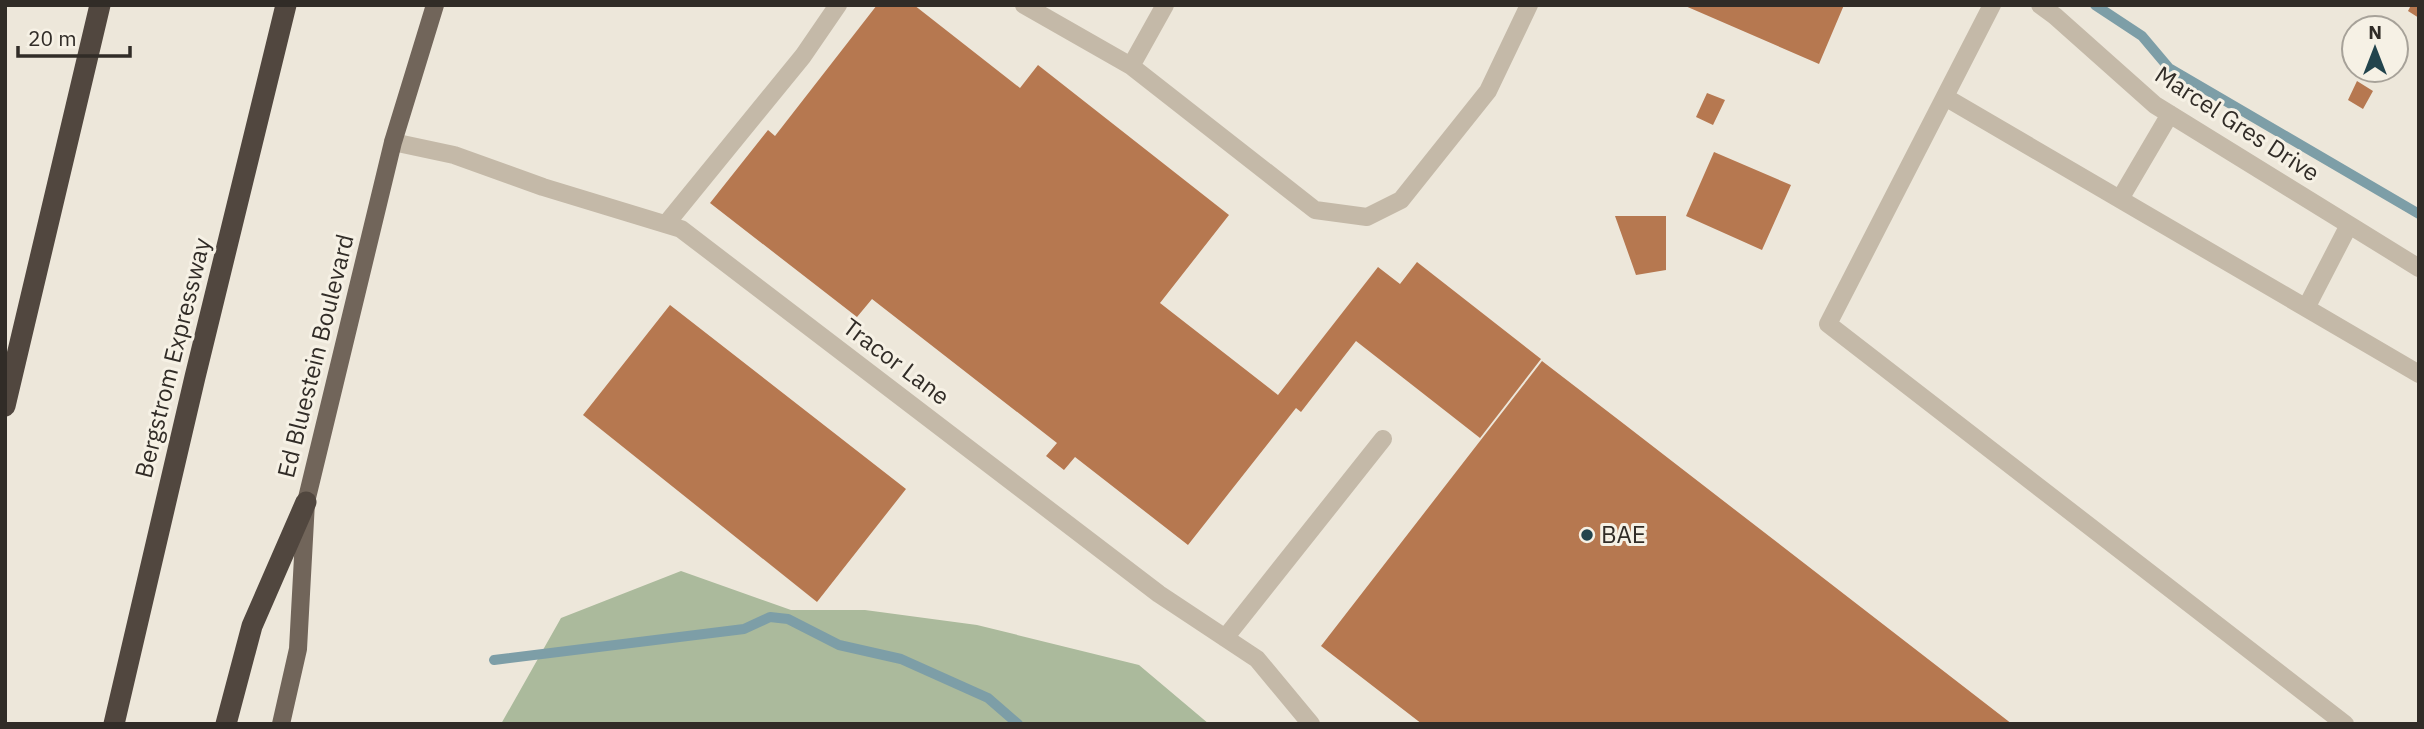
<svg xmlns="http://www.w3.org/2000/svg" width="2424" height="729" font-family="'IBM Plex Sans',sans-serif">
<rect width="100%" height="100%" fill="#ede7da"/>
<path fill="#abba9c" d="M681,571L791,610H865L977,625L1139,665L1209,724H501L561,618Z"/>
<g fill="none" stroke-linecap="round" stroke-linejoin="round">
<path stroke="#7d9ea7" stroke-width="10" d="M2095,5L2142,36L2169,68L2419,214
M494,660L744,629L770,617L788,619L839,645L901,659L988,698L1018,724"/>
</g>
<path fill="#b67850" d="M877,5H914L1020,88L1038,65L1229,215L1160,303L1278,395L1378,267L1400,284L1417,262L1541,359L1480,438L1356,341L1301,412L1296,408L1188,545L1075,457L1064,470L1046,456L1057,443L872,299L857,317L710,203L768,130L775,136Z
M1683,5H1844L1819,64Z
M2411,5H2419V18L2408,11Z
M2357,81L2373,91L2363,109L2348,100Z
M1707,93L1725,100L1713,125L1696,117Z
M1714,152L1791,185L1762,250L1686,216Z
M1615,216H1666V270L1636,275Z
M670,305L906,489L817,602L583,415Z
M1542,361L1624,424L2012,724H1422L1321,646Z"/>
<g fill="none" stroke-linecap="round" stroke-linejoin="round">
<path stroke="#c4b9a8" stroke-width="18" d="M1024,5L1131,66L1315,210L1367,217L1401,200L1488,91L1529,5
M1992,5L1828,324L2345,724
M2040,5L2055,16L2155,105L2419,268
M1131,66L1165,5
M1945,97L2419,374
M393,142L454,155L543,187L681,229L1159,594L1257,659L1311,724
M2120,199L2170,114
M666,224L803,56L838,5
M2306,308L2349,225
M1225,638L1383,439"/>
<path stroke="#71655a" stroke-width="18" d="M281,724L298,649L306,502L393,142L435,5"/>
<path stroke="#51473f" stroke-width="21" d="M5,406L100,5
M114,724L195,377L286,5
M226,724L252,626L306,502"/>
</g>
<circle fill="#22444d" stroke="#f6f1e5" stroke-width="2.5" cx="1587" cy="535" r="7"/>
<g text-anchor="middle" stroke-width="6" stroke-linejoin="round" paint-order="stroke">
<g font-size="24" fill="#312c27" stroke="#f6f1e5">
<text transform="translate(2237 124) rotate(33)" y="8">Marcel Gres Drive</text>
<text transform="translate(316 356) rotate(-76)" y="8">Ed Bluestein Boulevard</text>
<text transform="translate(173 358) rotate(-76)" y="8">Bergstrom Expressway</text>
<text transform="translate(896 362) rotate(37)" y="8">Tracor Lane</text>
</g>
<g font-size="24" fill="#312c27" stroke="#f6f1e5" text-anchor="start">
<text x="1601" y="543">BAE</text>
</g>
</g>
<rect width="2424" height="729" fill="none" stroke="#312c27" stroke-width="14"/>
<g transform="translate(2375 49)"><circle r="33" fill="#f6f1e5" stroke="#a7a299" stroke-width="2"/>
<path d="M0-5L12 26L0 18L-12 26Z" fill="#22444d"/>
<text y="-10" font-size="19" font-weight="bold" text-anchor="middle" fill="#312c27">N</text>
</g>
<path d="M18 46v10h112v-10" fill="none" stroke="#312c27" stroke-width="3.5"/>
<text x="28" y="46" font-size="21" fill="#312c27" stroke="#f6f1e5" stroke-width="5" paint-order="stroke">20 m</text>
</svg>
